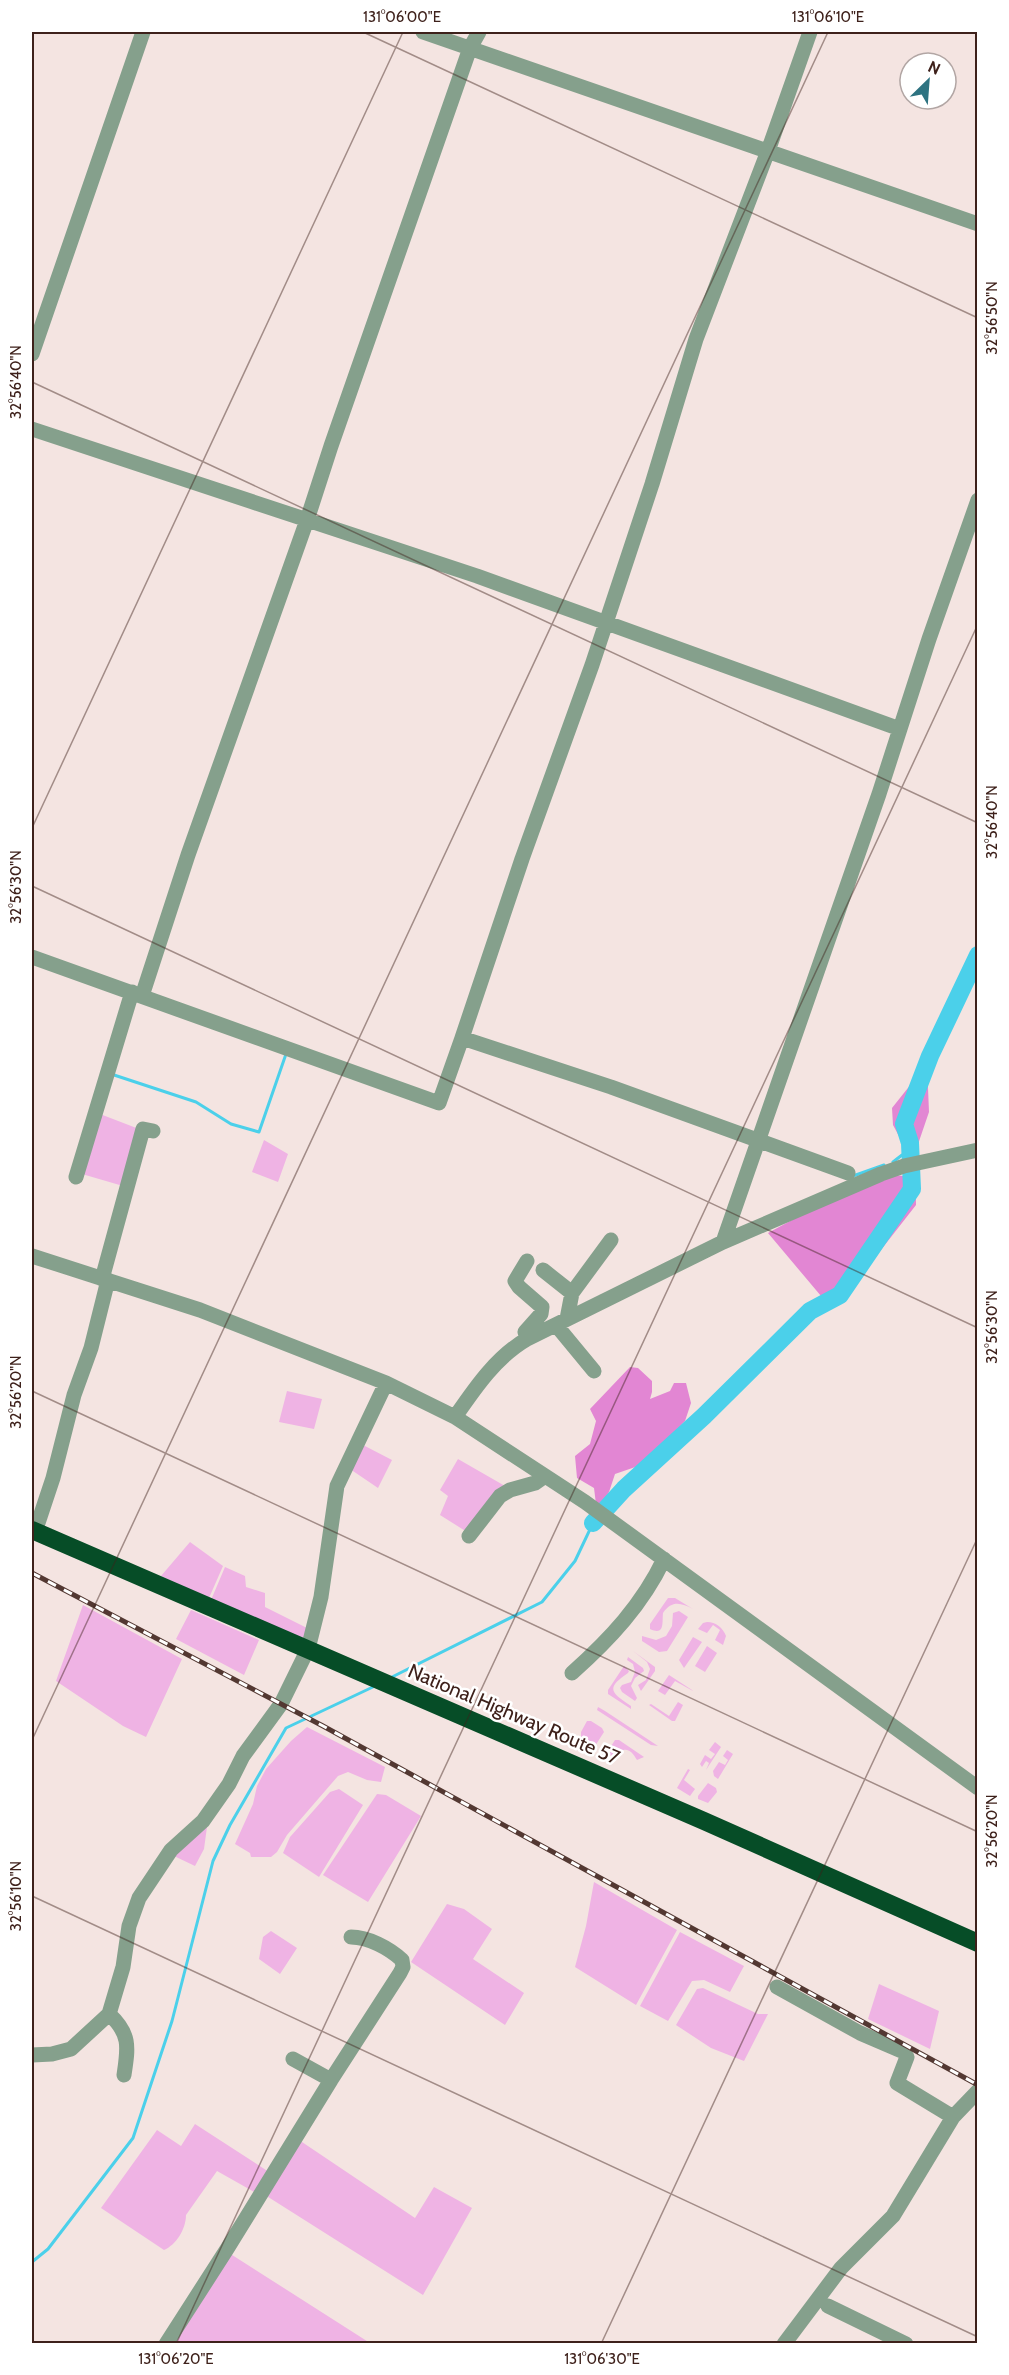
<svg xmlns="http://www.w3.org/2000/svg" width="1009" height="2375" font-family="Cabin,sans-serif">
<rect width="100%" height="100%" fill="#f4e4e1"/>
<path fill="#efb3e4" d="M100,1114L139,1129L123,1186L82,1174Z
M264,1140L288,1154L278,1182L252,1172Z
M287,1391L322,1399L314,1429L279,1422Z
M363,1445L392,1460L378,1488L350,1469Z
M458,1459L505,1486L467,1532L440,1515L448,1496L440,1490Z
M190,1542L223,1566L209,1598L161,1576Z
M225,1567L245,1576L246,1587L265,1593V1607L307,1628L303,1640L211,1600Z
M668,1598H675L693,1609C681,1603 672,1600 663,1613C662,1623 665,1636 650,1629V1624Z
M83,1605L182,1659L146,1737L123,1726L56,1681Z
M191,1610L259,1640L244,1675L176,1639Z
M679,1611L688,1617L667,1651L659,1652L642,1641V1636L656,1640L666,1636L672,1626L673,1613Z
M707,1622C716,1622 723,1628 726,1636L723,1645L715,1640L720,1630L713,1625L707,1633L698,1629L703,1623Z
M693,1637L702,1642L684,1668L679,1660Z
M707,1646L717,1653L705,1672L695,1666Z
M633,1651L655,1667V1671L641,1691L638,1685L646,1680L650,1669L647,1662Z
M628,1657L643,1668L644,1671L635,1678L631,1686L637,1698L635,1701L622,1692L620,1688L622,1685L631,1682L635,1672L633,1664L627,1660Z
M624,1666L629,1671L628,1673C606,1688 610,1692 631,1706V1709L608,1694V1690Z
M669,1675L692,1690L693,1691L675,1681L665,1695L658,1691Z
M678,1702L683,1705L675,1721H672L649,1705L651,1704L669,1716Z
M598,1707L605,1711L658,1746L651,1745L597,1710Z
M587,1721H591L602,1728L604,1732L595,1746L591,1747L581,1738V1732Z
M307,1727L385,1767L381,1782L367,1780L348,1772L338,1776L287,1835L277,1852L271,1857H251L250,1853L235,1844L253,1804L257,1786L266,1769L291,1741Z
M615,1740H619L644,1757L637,1760C630,1748 624,1746 614,1757L608,1755V1751Z
M715,1742L721,1747L706,1770L709,1763L706,1761L702,1767L700,1764L705,1755L711,1759L715,1754L709,1750Z
M727,1750L733,1754L718,1779L714,1776L713,1771L719,1762L725,1765L728,1760L723,1756Z
M688,1769L690,1770L684,1780L695,1789L690,1796L677,1788Z
M708,1783L716,1788L717,1792L708,1803L698,1799V1796Z
M339,1789L363,1805L319,1877L283,1853L290,1837L330,1792Z
M377,1794L386,1795L421,1816L368,1902L323,1875Z
M204,1823L207,1827L204,1849L195,1866L174,1856Z
M594,1882L677,1930L636,2005L575,1967L586,1926Z
M447,1904L464,1909L492,1929L473,1959L524,1993L505,2025L411,1962Z
M271,1931L297,1948L280,1974L259,1959L263,1937Z
M680,1932L744,1966L730,1992L704,1980L692,1981L668,2021L640,2006Z
M879,1984L939,2011L930,2049L868,2019Z
M703,1988L758,2014H768L744,2061L711,2048L676,2025L697,1989Z
M195,2124L269,2172L256,2193L217,2171L186,2215C186,2229 176,2245 164,2250L101,2208L157,2130L181,2146Z
M299,2140L415,2218L434,2187L472,2208L423,2295L265,2195Z
M229,2253L370,2343L169,2344Z"/>
<path fill="#e286d3" d="M927,1064L929,1112L915,1153L916,1205L852,1287L821,1296L768,1233L879,1173L911,1177L908,1153L893,1125L892,1108Z
M630,1367L638,1368L652,1381V1392L650,1399L670,1391L674,1383H686L691,1403L685,1421L644,1464L615,1474L609,1492L600,1506L596,1504L594,1488L577,1478L575,1456L590,1444L596,1421L590,1409Z"/>
<g fill="none" stroke-linecap="round" stroke-linejoin="round">
<path stroke="#4bd0ea" stroke-width="3" d="M111,1074L196,1102L231,1124L259,1132L286,1054
M893,1162L902,1155
M853,1176L884,1165
M392,1677L542,1602L575,1561L593,1523
M32,2262L48,2249L133,2138L172,2021L213,1861L230,1825L286,1728L375,1686"/>
<path stroke="#4bd0ea" stroke-width="18" d="M593,1523L624,1489L704,1416L810,1311L840,1295L912,1189L910,1143L904,1124L930,1056L978,955"/>
<path stroke="#85a08c" stroke-width="15" d="M423,32L978,224
M32,354L143,32
M32,429L477,576L900,729
M32,957L439,1103L462,1038L611,1087L848,1173
M142,996L188,855L307,520L331,446L470,48L479,32
M462,1038L522,859L592,665L652,484L696,339L768,151L810,32
M76,1177L132,992
M723,1242L879,794L929,639L978,500
M32,1256L200,1310L386,1383L455,1417L585,1502L978,1788
M543,1270L572,1293
M102,1279L143,1129L153,1131
M567,1319L572,1293L611,1240
M556,1325L594,1371
M527,1339L525,1332L541,1314L542,1307L519,1287L515,1281L527,1261
M455,1417C475,1388 496,1357 527,1339L723,1242L881,1174L904,1166L978,1150
M35,1532L53,1478L74,1395L91,1348L108,1280
M469,1536L500,1496L510,1490L535,1483L545,1476
M572,1673C610,1639 642,1605 664,1559
M777,1987L860,2033L902,2051L907,2057L897,2083L953,2117
M109,2014C131,2034 128,2048 124,2075
M32,2055L52,2054L71,2049L109,2014L123,1967L129,1926L139,1898L171,1850L203,1821L229,1784L243,1756L281,1704L308,1649L321,1597L337,1486L386,1383
M293,2059L331,2080L400,1973L403,1967L402,1960C389,1948 368,1937 351,1937
M828,2306L906,2344
M166,2344L227,2249L331,2080
M784,2344L841,2268L893,2216L953,2117L978,2091"/>
<path stroke="#064d27" stroke-width="18" d="M32,1530L704,1821L978,1943"/>
<defs>
<path id="rail" d="M32,1573L323,1726L978,2085"/>
</defs>
<use href="#rail" stroke="#533832" stroke-width="5"/>
<use href="#rail" stroke="#fff" stroke-width="3" stroke-dasharray="9" stroke-linecap="butt"/>
</g>
<path fill="none" stroke="#3e211b" stroke-width="1.5" stroke-opacity="0.45" d="M363,32L978,318M32,382L978,823M32,828L403,32M32,886L978,1328M32,1391L978,1832M32,1740L828,32M32,1896L978,2337M176,2344L978,624M601,2344L978,1537"/>
<g text-anchor="middle" stroke-width="5" stroke-linejoin="round" paint-order="stroke">
<g font-size="20" fill="#3e211b" stroke="#fff">
<text transform="translate(514 1714) rotate(23)" y="7">National Highway Route 57</text>
</g>
</g>
<rect width="1009" height="2375" fill="none" stroke="#ffffff" stroke-width="66"/>
<g transform="translate(928 81) rotate(25)"><circle r="28" fill="#ffffff" stroke="#b2a6a4" stroke-width="1.5"/>
<path d="M0-4.5L10 22L0 15L-10 22Z" fill="#2e7381"/>
<text y="-9" font-size="16" font-weight="bold" text-anchor="middle" fill="#3e211b">N</text>
</g>
<rect x="33" y="33" width="943" height="2309" fill="none" stroke="#3e211b" stroke-width="2"/>
<g font-size="15" text-anchor="middle" fill="#3e211b">
<text x="402" y="22">131°06'00"E</text>
<text x="828" y="22">131°06'10"E</text>
<text transform="translate(992 318) rotate(-90)" y="5">32°56'50"N</text>
<text transform="translate(16 382) rotate(-90)" y="5">32°56'40"N</text>
<text transform="translate(992 822) rotate(-90)" y="5">32°56'40"N</text>
<text transform="translate(16 887) rotate(-90)" y="5">32°56'30"N</text>
<text transform="translate(992 1327) rotate(-90)" y="5">32°56'30"N</text>
<text transform="translate(16 1392) rotate(-90)" y="5">32°56'20"N</text>
<text transform="translate(992 1831) rotate(-90)" y="5">32°56'20"N</text>
<text transform="translate(16 1896) rotate(-90)" y="5">32°56'10"N</text>
<text x="176" y="2364">131°06'20"E</text>
<text x="602" y="2364">131°06'30"E</text>
</g>
</svg>
